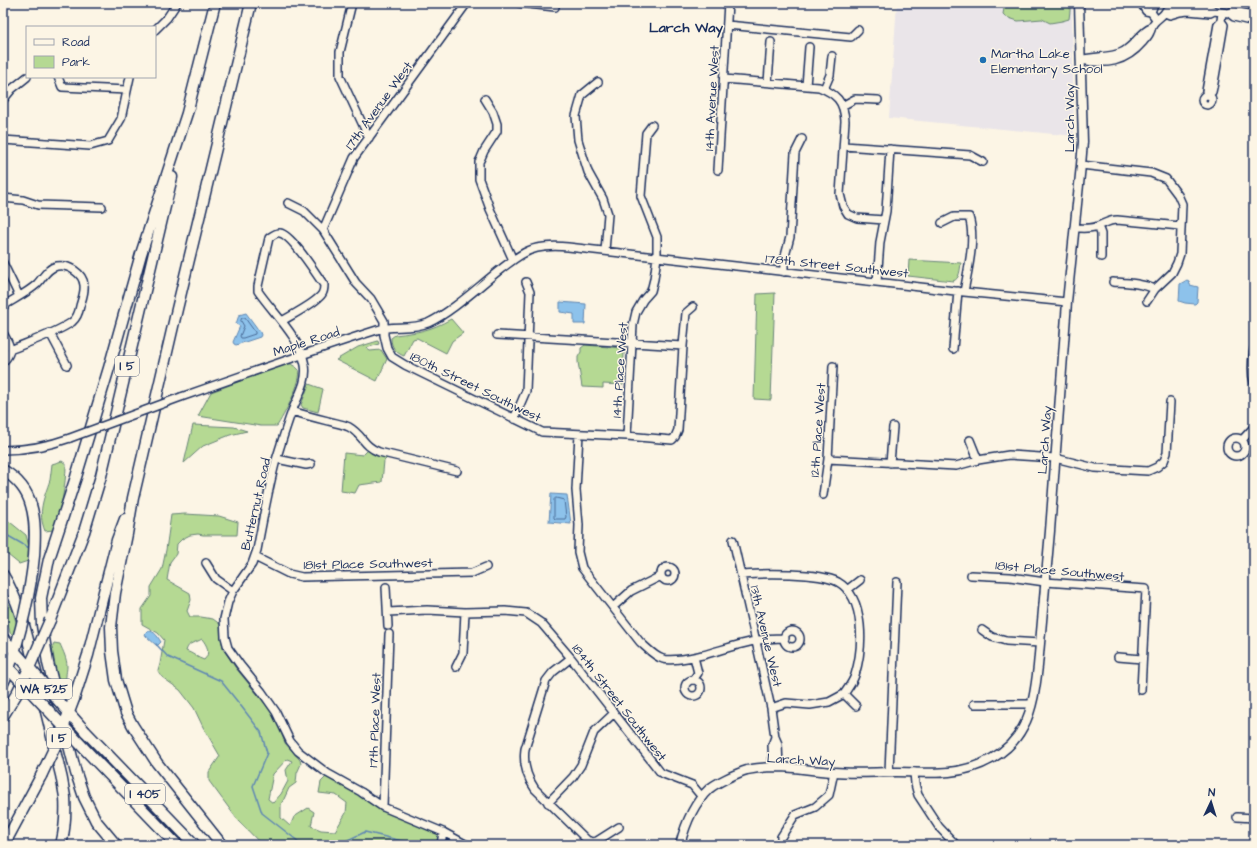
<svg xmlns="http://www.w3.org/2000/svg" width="1257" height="848" font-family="'Architects Daughter',sans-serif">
<rect width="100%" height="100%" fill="#fcf5e5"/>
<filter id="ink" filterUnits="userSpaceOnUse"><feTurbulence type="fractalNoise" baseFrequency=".025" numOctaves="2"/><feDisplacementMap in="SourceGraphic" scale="8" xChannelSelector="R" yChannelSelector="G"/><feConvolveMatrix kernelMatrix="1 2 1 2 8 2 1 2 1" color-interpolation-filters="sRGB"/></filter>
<g filter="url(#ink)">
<path fill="#eae5e9" d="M897,3H1072L1074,136L889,118Z"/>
<path fill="#b5d993" stroke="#688478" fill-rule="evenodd" d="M1005,3H1070V11L1069,19L1062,21L1050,23L1042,19L1018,21L1006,17L1003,14Z
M909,260L961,263C960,269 960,279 953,281L908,276Z
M775,293L771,400L754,399L757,294Z
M451,319L463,333L452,341L446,353L417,338L413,339L404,356C396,353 391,347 391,338L395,335C419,332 429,331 451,319Z
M378,341L379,344L366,348L370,351L381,350L387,359L377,381L336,360L358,347Z
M585,345L621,348L624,353L623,385L603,384V388L582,387L578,362V357L581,352V348Z
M289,363C292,365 297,367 299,370C303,380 283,417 277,426H261L198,416L211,392Z
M309,384L323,389L318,412L303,408L301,405Z
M193,425L234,427L247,431L230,435L203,446L184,463Z
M368,450L374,453L388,457L384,461L382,482L359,485L355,493L341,491L344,453L363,455Z
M62,461L66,464C66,486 61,510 53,530L45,531C37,512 44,498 50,480C51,475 51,469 52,464Z
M3,510L5,518L26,535L30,551L28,561L19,564L3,551Z
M185,514L219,516L238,522L237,535H203L198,534L190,535L182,539L177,544L176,554L170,562L167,580L190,593L191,600L187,611L190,617H201L213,619L221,625L222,643L224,650L235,667L275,716L285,743L300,760L301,764L297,773L296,783L289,788L284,799L281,804V818L290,826L294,817L308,808L314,812L311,826L321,830L335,831L346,813L347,803L336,795L319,793L321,782L327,776L439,832L461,845H262L237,819L209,781V772L220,756L203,727L194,708L180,690L162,677L158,671L160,664L164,640L158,633L142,624V609L151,596V587L162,569L166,550L171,515ZM202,639C207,645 211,653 204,660C197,658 193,653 186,651C189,641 194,644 202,639ZM287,759L292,761L286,770L288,781L281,794L273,803L268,799L273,774Z
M3,591L13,612L17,625L14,635L10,633L7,617L3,612Z
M54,643L60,644C63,651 67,659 67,666C67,670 66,673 66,676C65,683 67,687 64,693L59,686L52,648Z"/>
<path fill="#8dc2eb" stroke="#5f87b3" d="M1187,280L1189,281L1190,285L1198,287L1197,302L1195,304L1185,303L1179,301L1180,284Z
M560,302L586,304L585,324H574V314L560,312Z
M246,313L260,332L261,335L260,337L236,345L234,344L233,342L240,326L236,324L239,315Z
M551,494L567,495L571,524L549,522Z
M148,631C155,631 157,636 161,642L157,646L146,636L145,634Z"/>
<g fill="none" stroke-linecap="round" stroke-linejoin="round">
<path stroke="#496a96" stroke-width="1" d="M242,318H245L255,332V334L243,338H241L240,336L244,326L241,321Z
M556,498L564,500L566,517L565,519H555L554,518V500Z"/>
<path stroke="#5f87b3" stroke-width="1.5" d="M3,533L31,549
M156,644L168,657L221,681L241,706L261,732L267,753L253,786L262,813L299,842L313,845
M337,845L365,832L410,843L412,845"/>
<defs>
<path id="minor" d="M352,3L340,52V76L369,138
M467,3L354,158L323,230L356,283L371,299L384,321V335L387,348L392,357L405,365L542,432L627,436L672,440L675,437L678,430L683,346L686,313L693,307
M519,3L555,7
M1141,3L1146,11L1151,12L1156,19
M1150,3L1153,7L1151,12
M1165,13L1170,15L1180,12L1188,11L1210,13L1214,11L1229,13L1233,11L1254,15
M1229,13L1234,17L1254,22
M727,25L851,37L858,30
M155,30L167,18L177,3
M1083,59C1097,56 1116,58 1127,49C1136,43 1141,32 1151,28
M1081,60C1106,65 1125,63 1143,42C1145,39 1149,36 1150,32C1152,29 1151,27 1153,24C1157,18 1164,16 1166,10C1179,6 1203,1 1214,11
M58,77L62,87L127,90
M724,79L819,87C836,94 844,101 845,121L840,194L843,206L848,214L857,218L884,220
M598,82L582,95L576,116L578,140L588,172L603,199L608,214L605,251
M768,82L771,42
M806,86L809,47
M824,89L830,75L832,56
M1209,93L1212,92L1214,83L1224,25L1221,21L1222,12
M1202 100a5 5 0 1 1 10 0a5 5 0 1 1-10 0Z
M1208,95L1209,93L1206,91L1218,24L1221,21
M485,99L493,112L497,124V131L484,151L481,158L479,162V179L490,209L513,260
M3,100L12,89L27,77
M842,106L855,99L878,100
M3,140L90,146L108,141L121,119L130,77
M844,146L970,155L983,162
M1081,165L1151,173L1166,179L1178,195L1182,204L1180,254L1177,263L1172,273L1155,289L1147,301
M718,170L728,3
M3,198L23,200L38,205L102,207
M288,203L304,211L323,230
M942,223L954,217H969C976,239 968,269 964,292
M1098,226L1101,234V257
M1074,228C1081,228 1088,229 1095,227C1103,225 1108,220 1117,220L1180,226
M3,263L19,296
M784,272V260L790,237L795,153L802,139
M877,282L880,242L886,211L890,149
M1113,282C1128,283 1141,283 1155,289
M3,306C14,299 27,293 37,284C43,278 47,268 57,266C68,264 83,273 84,285C85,292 82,299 80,306C79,312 77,318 72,322C56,333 29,342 10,350
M282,321C292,315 316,303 322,294C324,291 324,288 324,285C316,274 292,235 280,233C276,232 272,236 269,238L258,286V291C273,313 300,337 305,365C308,381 298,396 292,411C286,427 281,444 276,460C268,490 263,519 257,550L252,564L233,591L228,602L224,619L225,637L228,648L240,665L262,692L276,712L290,741L298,751L327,773L361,792L383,807L443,832L467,845
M3,333C10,345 14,351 3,362
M50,333L67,365
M497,335L683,346
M953,349L958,291
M1254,349C1252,361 1251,372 1254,383
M181,397C246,374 311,351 377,330C393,325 411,330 428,323C452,312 479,286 501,269C512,261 523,251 537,248C547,246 558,246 568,247L964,292L1067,302
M292,411C304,415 316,418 328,421C335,423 343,424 349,427C363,435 363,446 379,452L457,471
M514,419L526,391L530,292L526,282
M579,434L576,490L579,525L578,552L582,568L640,642C647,648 655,657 663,659C673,662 693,657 703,655C729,648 757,637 785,638
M627,436L633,325L636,312L643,300L651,291L654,279L657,257V237L641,196L646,133L652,125
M1227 447a9 9 0 1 1 18 0a9 9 0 1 1-18 0Z
M970,440L978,460
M1242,440L1254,427
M3,450C27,450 48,446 70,438
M277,459L306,465L311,464
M828,459L956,466L978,460L1009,455L1055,458L1095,468L1148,471L1157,467L1164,461L1167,453L1170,402
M890,463L893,427
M823,495L828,459L833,366
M733,540L771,708L775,737L778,744L779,767
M255,557L289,574L302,577L472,573L486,567
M206,563L216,579L233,591
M661 574a7 7 0 1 1 14 0a7 7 0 1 1-14 0Z
M741,575C762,573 819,572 838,582C866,598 863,649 855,675C853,682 848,688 844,694
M971,575L1010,577L1045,582L1146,589L1141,690
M386,587L388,626
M847,590L860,580
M613,607L631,591L661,576
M388,612L427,610L465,612L505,611L526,613L541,623L571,658L661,773L692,785L702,797
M982,630L992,637L1006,641L1040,643
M784 639a8 8 0 1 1 16 0a8 8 0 1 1-16 0Z
M1118,657L1142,659
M571,658L553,672L546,681L525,749C523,764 526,776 535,789L587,840L593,842L597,841L619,827
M456,667L463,653L465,612
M693,680L698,673L694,657
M685 688a8 8 0 1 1 16 0a8 8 0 1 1-16 0Z
M974,704H1031
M771,708L786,703L810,705L829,702L844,694L856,706
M773,767L772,745L775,737
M889,772L897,582
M914,772L915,784L918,795L939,827L956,845
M548,803L573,777L581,765L594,732L614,713
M383,807L389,634
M1237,817L1254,818
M781,837L795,815L815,807L829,795L834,772
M441,845L443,832"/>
<path id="major" d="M680,845C685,825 693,804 709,789C716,783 737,773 747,770C756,768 770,767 780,767C798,768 816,771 834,772C855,774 876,772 897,772C914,772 932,774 949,772C979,769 1009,754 1023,727C1033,710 1036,684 1038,666L1050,531L1067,302L1081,165L1083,142L1079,3"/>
<path id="highway" d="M187,113L215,3
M3,575C23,607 29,647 39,684C45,707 51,731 56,755C60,769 63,783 65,797C66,813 65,829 61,845
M50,620L84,532L101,476L172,177
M3,683L7,675
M74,699L88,655L117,540L125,519
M3,716L16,695L25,677
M85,731L195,845
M96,761L177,845
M4,845L41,776
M116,845L96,821L84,797L76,773L48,663L42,625L41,598L49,559L76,477L109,368L141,254L189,107
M222,845L157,763L133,726L126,713L116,680L112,651L111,627L115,593L127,534L133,498L177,309L251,3"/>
</defs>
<use href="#minor" stroke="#1b2f5e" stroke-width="10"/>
<use href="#major" stroke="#1b2f5e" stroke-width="11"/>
<use href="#highway" stroke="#1b2f5e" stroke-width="13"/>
<use href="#minor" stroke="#fcf5e5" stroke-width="7"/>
<use href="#major" stroke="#fcf5e5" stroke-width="8"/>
<use href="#highway" stroke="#fcf5e5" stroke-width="10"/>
<defs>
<path id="minor-bridge" d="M70,438L181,397"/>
<path id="highway-bridge" d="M3,470C16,478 27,490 31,505C36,521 35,540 34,556C30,597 20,636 7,675
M3,638L85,731
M3,662L96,761
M25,677L50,620
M41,776L60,736L74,699"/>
</defs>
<use href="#minor-bridge" stroke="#1b2f5e" stroke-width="10" stroke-linecap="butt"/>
<use href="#highway-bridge" stroke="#1b2f5e" stroke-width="13" stroke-linecap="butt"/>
<use href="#minor-bridge" stroke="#fcf5e5" stroke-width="7"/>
<use href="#highway-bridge" stroke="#fcf5e5" stroke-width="10"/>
</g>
</g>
<circle fill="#1f6fb2" stroke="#fcf5e5" stroke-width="1.5" cx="983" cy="60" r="4"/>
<g text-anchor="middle" stroke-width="3" stroke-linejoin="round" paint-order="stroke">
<g fill="#fcf5e5" stroke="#5e6a86" stroke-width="1">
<rect x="115" y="356" width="24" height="20" rx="3"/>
<rect x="16" y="679" width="56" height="20" rx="3"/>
<rect x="47" y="728" width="24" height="20" rx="3"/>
<rect x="125" y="784" width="40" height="20" rx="3"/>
</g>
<g font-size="12" font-weight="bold" fill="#1b2f5e">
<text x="127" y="370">I 5</text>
<text x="44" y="693">WA 525</text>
<text x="59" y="742">I 5</text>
<text x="145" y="798">I 405</text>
</g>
<g font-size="13" fill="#1b2f5e" stroke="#fcf5e5" text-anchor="start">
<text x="991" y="58">Martha Lake<tspan x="991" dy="15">Elementary School</tspan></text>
</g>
<g font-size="13" fill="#1b2f5e" stroke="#fcf5e5">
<text transform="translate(711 98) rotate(-87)" y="5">14th Avenue West</text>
<text transform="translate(378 105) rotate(-54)" y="5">17th Avenue West</text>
<text transform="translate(1069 118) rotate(-90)" y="5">Larch Way</text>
<text transform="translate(837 265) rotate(6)" y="5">178th Street Southwest</text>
<text transform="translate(306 341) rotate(-18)" y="5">Maple Road</text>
<text transform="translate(619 370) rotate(-86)" y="5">14th Place West</text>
<text transform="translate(476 386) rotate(26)" y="5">180th Street Southwest</text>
<text transform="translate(817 430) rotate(-86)" y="5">12th Place West</text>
<text transform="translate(1044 440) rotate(-86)" y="5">Larch Way</text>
<text transform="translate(255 504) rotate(-77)" y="5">Butternut Road</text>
<text transform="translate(368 563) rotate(-1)" y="5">181st Place Southwest</text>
<text transform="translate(1060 570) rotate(5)" y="5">181st Place Southwest</text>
<text transform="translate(767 636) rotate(77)" y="5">13th Avenue West</text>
<text transform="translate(620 702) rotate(52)" y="5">184th Street Southwest</text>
<text transform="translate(374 720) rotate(-88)" y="5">17th Place West</text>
<text transform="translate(801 759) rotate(3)" y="5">Larch Way</text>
</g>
<g font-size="14" font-weight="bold" fill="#1b2f5e" stroke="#fcf5e5">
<text x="686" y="32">Larch Way</text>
</g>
</g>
<rect width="1257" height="848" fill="none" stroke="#fcf5e5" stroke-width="16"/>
<rect x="8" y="8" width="1241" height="832" fill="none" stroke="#1b2f5e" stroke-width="1.5" filter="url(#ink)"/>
<rect x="26" y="26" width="130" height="52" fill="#fcf5e5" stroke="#a2a6af"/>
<rect x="34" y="39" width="20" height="6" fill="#fcf5e5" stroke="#a2a6af"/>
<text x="62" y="46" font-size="12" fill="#1b2f5e">Road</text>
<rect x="34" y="56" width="20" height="12" fill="#b5d993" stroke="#a2a6af"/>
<text x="62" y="66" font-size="12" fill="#1b2f5e">Park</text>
<g transform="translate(1211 802) rotate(4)" stroke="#fcf5e5" stroke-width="3" paint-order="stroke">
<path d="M0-3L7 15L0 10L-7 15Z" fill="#1b2f5e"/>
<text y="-6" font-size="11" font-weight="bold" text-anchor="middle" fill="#1b2f5e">N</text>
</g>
</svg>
